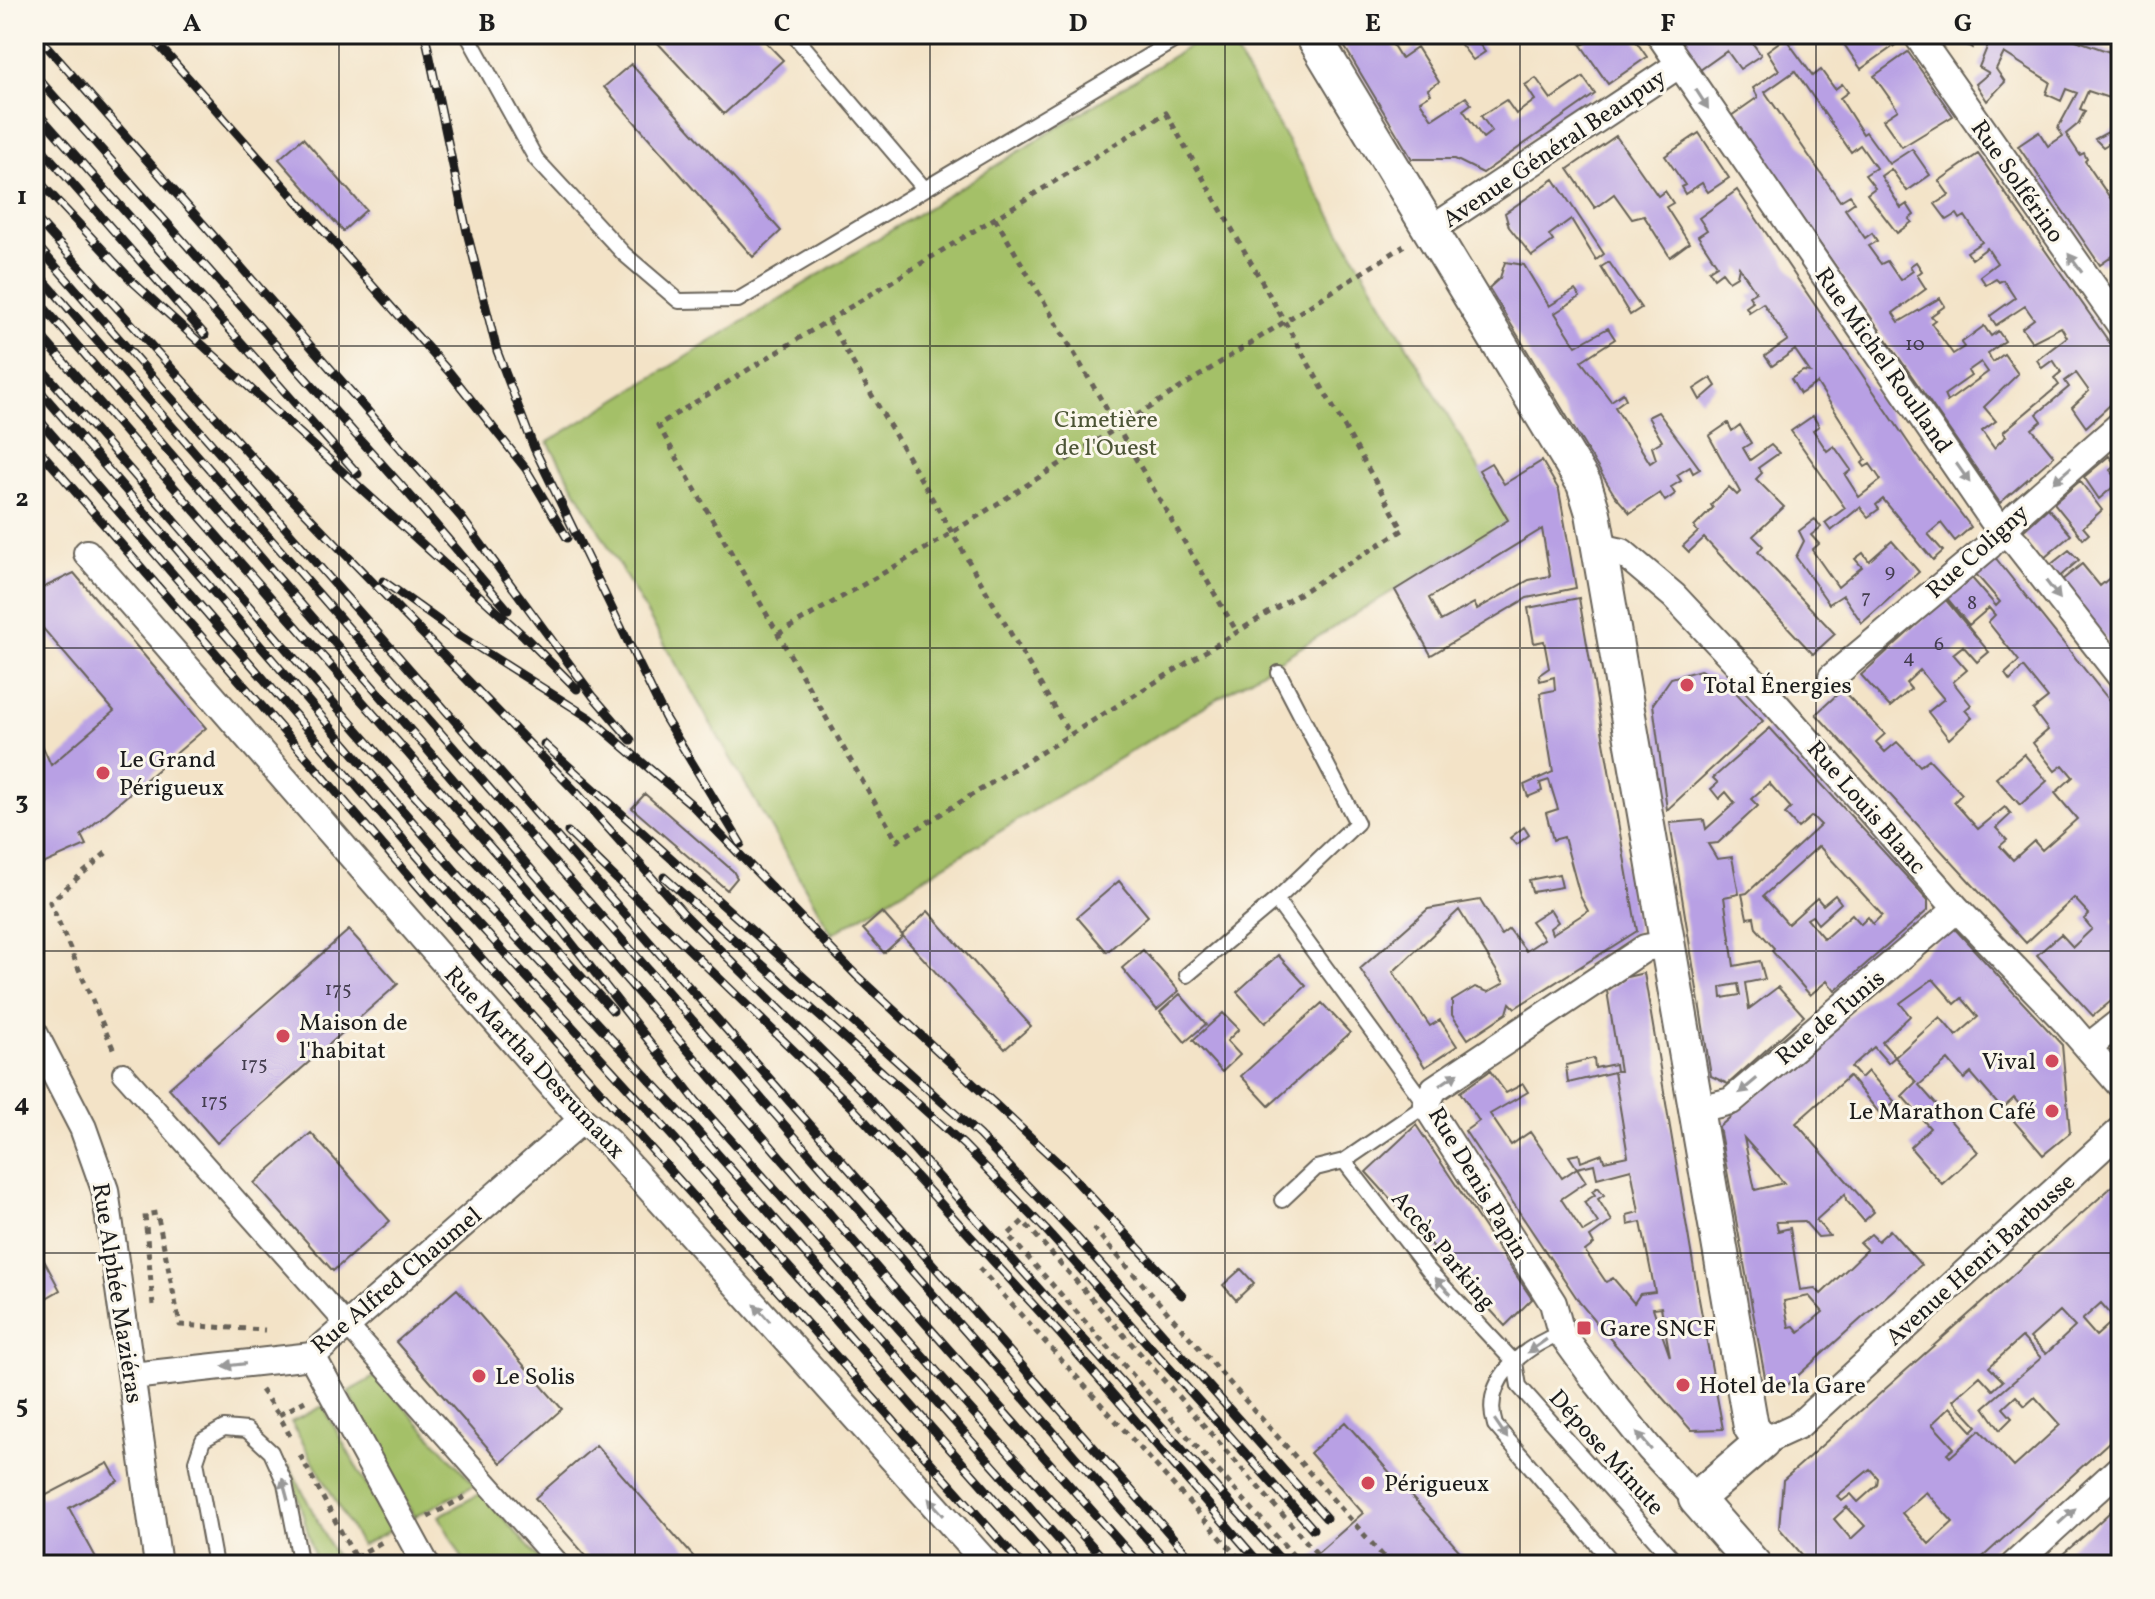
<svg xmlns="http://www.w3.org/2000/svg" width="2155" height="1599" font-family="Vollkorn,serif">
<rect width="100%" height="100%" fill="#fbf7ec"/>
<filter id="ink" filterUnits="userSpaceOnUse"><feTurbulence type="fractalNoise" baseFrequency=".0125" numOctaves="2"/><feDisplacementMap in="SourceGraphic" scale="16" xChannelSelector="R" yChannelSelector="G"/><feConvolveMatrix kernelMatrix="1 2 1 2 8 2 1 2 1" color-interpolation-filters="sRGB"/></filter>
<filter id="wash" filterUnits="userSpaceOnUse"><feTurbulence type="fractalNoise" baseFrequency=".006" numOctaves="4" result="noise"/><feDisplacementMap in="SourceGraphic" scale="32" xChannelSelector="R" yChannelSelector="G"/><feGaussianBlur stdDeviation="1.8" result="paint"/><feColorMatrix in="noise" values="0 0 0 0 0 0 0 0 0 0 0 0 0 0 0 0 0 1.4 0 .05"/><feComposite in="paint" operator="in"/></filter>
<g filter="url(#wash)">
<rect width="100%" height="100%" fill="#f3e3c7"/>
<path fill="#a4c067" stroke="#606e42" stroke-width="2" d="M1209,34H1225L1509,520L832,934L548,442Z
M376,1376L475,1485L414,1517L348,1392Z
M323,1406L391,1530L361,1546L291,1422Z
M289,1465L340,1565H317Z
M481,1493L545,1565H466L439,1516Z"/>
<g id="blocks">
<path fill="#b8a0e4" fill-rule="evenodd" d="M664,34H758L783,60L724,114L656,41Z
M1337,34H1386L1401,58L1417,47L1439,82L1428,89L1431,94L1420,101L1432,119L1466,97L1471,104L1463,110L1483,138L1492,131L1481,116L1506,100L1516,114L1535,100L1525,85L1536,78L1551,99L1583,77L1595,94L1483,173L1455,159H1412Z
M1459,34H1472L1485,52L1473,60L1455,37Z
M1580,34H1631L1647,57L1608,84L1581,45L1586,43Z
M1675,34H1746L1761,55L1740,69L1727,51L1700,70Z
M1790,34H1807L1789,43L1813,76L1821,70L1835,89L1842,84L1848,92L1840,98L1863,134L1866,132L1889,164L1912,149L1930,175L1907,191L1891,169L1881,176L1901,208L1907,204L1914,215L1909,219L1912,222L1897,233L1867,194L1875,188L1865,175L1876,168L1860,145L1851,152L1795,71L1765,92L1840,201L1850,195L1855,202L1845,209L1865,238L1872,233L1877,241L1868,246L1881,264L1887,261L1900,280L1913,271L1910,266L1916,262L1922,271L1917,275L1926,289L1893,313L1899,322L1940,298L1945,306L1931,316L1935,320L1931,323L1953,354L1964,347L1961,343L1984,326L1991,336L1998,331L2005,341L1988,353L1991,359L1993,362L2004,354L2018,374L1984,407L1996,421L1982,431L1994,448L2006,436L2003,432L2059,385L2054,378L2061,372L2053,360L2042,368L2037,360L2067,337L2061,327L2032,342L2022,328L2034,319L2025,306L1996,325L1990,316L2015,298L2003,280L1999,282L1996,279L1986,285L1980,276L1997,263L1987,248L1972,259L1967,252L1982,242L1965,216L1960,219L1957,214L1947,220L1935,204L1949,195L1939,181L1978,154L2121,359V395L2086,427L2072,407L2089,391L2076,373L2065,381L2069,387L2037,414L2042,421L2032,429L2054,456L2000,503L1731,116L1758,97L1753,88L1779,70L1767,51ZM1981,362L1988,372L1947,402L1944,395L1971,376L1968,371Z
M1837,34H1896L1901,41L1861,69Z
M1951,34H2059L2121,56V102L2088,91L2080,109L2085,111L2078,124L2066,134L2080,155L2084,153L2087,159L2085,161L2111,199L2121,192V250L2100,265L2018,146L2039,132L2048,146L2063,136L2058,128L2077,93L2066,89L2061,101L2046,94L2050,82L2004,53L1996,69L2005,82L1987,101L1976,84L1989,73L1979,67L1988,45L1977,38L1972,48Z
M1908,52L1953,116L1902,147L1883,120L1898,110L1874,76Z
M631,64L781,231L753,257L604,87Z
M2121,125V136L2103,147L2095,139Z
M1699,133L1729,178L1708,192L1702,183L1685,194L1681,187L1685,185L1665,156Z
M1616,136L1658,196L1665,191L1673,203L1666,207L1689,243L1670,257L1644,216L1632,219L1614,194L1595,208L1568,169Z
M303,138L366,210L343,231L279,159Z
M1554,179L1604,254L1596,260L1571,219L1549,235L1553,241L1532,256L1509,227L1505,213Z
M1737,190L1916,454L1971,527L1955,541L1941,523L1928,534L1943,551L1933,560L1883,499L1876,505L1879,509L1868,517L1860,507L1831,531L1825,523L1845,508L1791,431L1813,416L1819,426L1813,430L1827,451L1834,446L1851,470L1845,475L1859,497L1881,480L1870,464L1865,467L1862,463L1866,459L1817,383L1800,394L1791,379L1803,371L1810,372L1795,350L1772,366L1765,356L1788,340L1763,303L1749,312L1746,307L1753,302L1749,296L1756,292L1739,267L1737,276L1729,281L1722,272L1714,278L1709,270L1717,265L1698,236L1707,230L1699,218Z
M1505,262L1524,265L1549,306L1575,290L1580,297L1555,313L1576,346L1608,328L1615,339L1581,361L1611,401L1623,393L1626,399L1615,407L1650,463L1656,459L1652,447L1662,441L1648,417L1658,412L1687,451L1700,469L1693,473L1690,467L1677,475L1681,481L1671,487L1675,494L1665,501L1660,493L1630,513L1615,496L1489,288L1500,278Z
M1609,262L1641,308L1630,315L1601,267Z
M1711,378L1716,386L1700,400L1694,389Z
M1728,423L1732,431L1740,425L1751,443L1743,448L1750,460L1771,445L1779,453L1758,468L1762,473L1756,479L1784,507L1753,536L1763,546L1758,552L1835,634L1813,654L1704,538L1689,552L1683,546L1698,532L1694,527L1713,508L1711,505L1729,487L1737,495L1740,492L1709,436Z
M2109,456L2116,465L2110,470L2120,481L2099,499L2084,477Z
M1542,461L1559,490L1576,588L1527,598L1431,655L1395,590L1508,520L1479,470L1491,463L1504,484ZM1542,529L1550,576L1529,580L1477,609L1474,603L1441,621L1429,598Z
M2080,481L2102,510L2083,527L2089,534L2083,539L2054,503Z
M2048,508L2071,535L2043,559L2022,532Z
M2119,508L2121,510V543L2112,533L2119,527L2111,515Z
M1815,519L1821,527L1811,535L1819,544L1812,550L1838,587L1862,567L1855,559L1863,553L1869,561L1892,541L1919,572L1862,623L1843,595L1829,604L1796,557L1804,541L1799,531Z
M2069,550L2079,560L2058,578L2049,566Z
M1994,556L2121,715V907L2118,909L2121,914L2112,921L2121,931V993L2093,1016L2037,955L2061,934L2073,947L2092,929L2084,919L2089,914L2074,898L2026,943L1816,714L1842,690L1885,734L1876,742L1885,752L1897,742L1920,766L1929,759L1962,794L1954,802L1978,829L2005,807L2011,814L1996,828L2007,840L2000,846L2013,860L2034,841L2042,850L2077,819L2055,793L2073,777L2063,765L2055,771L2033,743L2048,730L2033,710L2048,698L2023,667L2010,681L2005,674L2019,661L1988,622L1995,615L1989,608L1969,625L1947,598L1971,577L1996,606L2000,602L1975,573Z
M2082,564L2100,586L2119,570L2121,572V658L2061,581Z
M74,573L206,728L81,835L86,845L34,868V727L51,765L114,711L34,618V592Z
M1579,598L1637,931L1515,1008L1510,1003L1507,1013L1468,1039L1452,1015V1001L1475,987L1488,992L1504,983L1459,910L1393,972L1430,1026L1440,1020L1457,1046L1425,1067L1360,969L1428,909L1480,900L1501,935L1509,929L1526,951L1544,939L1531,921L1550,909L1558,922L1550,928L1552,934L1588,911L1580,896L1564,837L1553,840L1546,813L1558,809L1549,780L1540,783L1542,791L1528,797L1524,785L1553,772L1540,693L1555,690L1554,677L1540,681L1539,675L1549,668L1544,641L1534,643L1528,608Z
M1945,599L1989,652L1977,662L1963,646L1953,654L1967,670L1953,682L1971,705L1965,710L1972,718L1949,739L1928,712L1944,699L1920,670L1906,683L1911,689L1890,707L1861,675Z
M1700,670L1724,680L1763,721L1667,810L1653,704L1671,678Z
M1770,728L1928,900V910L1835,991L1827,981L1810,995L1772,951L1774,948L1756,928L1754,917L1747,918L1742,894L1747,893L1821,825L1812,816L1798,828L1785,814L1791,808L1769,783L1751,799L1758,806L1718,843L1708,844L1717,859L1732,857L1739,894L1724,897L1734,966L1760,961L1765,979L1745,983L1749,1009L1778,987L1804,1016L1728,1084L1711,1076L1670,823L1704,820L1706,829L1735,803L1726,792L1719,799L1711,789L1718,783L1713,778ZM1819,846L1882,915L1873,924L1868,917L1861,924L1852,914L1824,939L1807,919L1812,916L1818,924L1841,903L1835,895L1823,905L1817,898L1788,924L1763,896ZM1738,984L1740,995L1722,998L1721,987Z
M2024,754L2047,781L2020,805L1996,778Z
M645,794L733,871L737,878L727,890L632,808Z
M1524,827L1529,835L1516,845L1510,838Z
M1559,874L1562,887L1532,892L1529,880Z
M1119,881L1148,916L1107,952L1077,917Z
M928,911L1031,1026L1005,1049L902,935Z
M882,912L903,936L884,953L863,929Z
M1953,927L2062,1045L2070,1133L2043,1155L2014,1121L2024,1110L2014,1098L2002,1109L1971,1073L1964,1079L1948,1060L1919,1085L1978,1152L1942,1184L1910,1147L1930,1128L1902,1096L1916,1082L1895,1057L1888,1063L1874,1047L1851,1067L1861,1078L1868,1071L1895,1102L1881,1115L1849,1076L1796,1123L1874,1212L1864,1221L1846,1200L1845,1194L1816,1220L1830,1236L1818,1237L1804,1221L1776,1222L1778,1231L1790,1228L1800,1290L1815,1288L1821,1294L1867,1250L1860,1243L1871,1234L1878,1241L1890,1230L1921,1265L1783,1389L1766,1383L1719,1127ZM1933,979L1955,1004L1962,998L1978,1017L1956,1036L1940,1017L1895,1057L1882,1042L1910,1016L1900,1003ZM1744,1138L1769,1166L1784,1183L1755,1190ZM1809,1296L1823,1312L1799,1332L1794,1326L1789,1327L1784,1301Z
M349,930L398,984L217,1143L169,1088Z
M1143,950L1179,991L1157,1010L1122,968Z
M1278,955L1306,986L1265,1023L1237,992Z
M1644,973L1699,1299L1723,1429L1691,1430L1605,1333L1580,1303L1465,1131L1479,1121L1460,1092L1490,1071L1506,1093L1523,1084L1528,1092L1490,1114L1511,1145L1530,1132L1562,1178L1577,1168L1586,1182L1561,1199L1583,1232L1598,1223L1584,1202L1595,1195L1592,1191L1598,1187L1604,1195L1598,1199L1612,1221L1590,1237L1594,1244L1585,1251L1606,1282L1613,1278L1634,1303L1640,1294L1655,1292L1641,1222L1628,1225L1627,1215L1639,1212L1631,1169L1597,1178L1594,1164L1577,1168L1569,1156L1579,1154L1581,1162L1602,1154L1604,1161L1628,1156L1614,1072L1568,1083L1566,1065L1594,1058L1595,1068L1615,1064L1616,1071H1620L1607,991L1627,977ZM1661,1307L1670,1357L1653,1308Z
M1180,994L1206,1024L1185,1042L1160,1012Z
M1322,1003L1350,1033L1269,1106L1241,1076Z
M1223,1013L1239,1029L1227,1041L1240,1055L1222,1072L1193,1040Z
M1416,1125L1532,1299L1505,1326L1366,1172Z
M311,1133L390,1221L333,1271L254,1183Z
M2115,1184L2121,1185L2118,1244L2121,1351L2114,1357L2121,1365V1431L1974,1565H1811L1779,1528L1783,1480ZM2101,1303L2115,1319L2096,1336L2082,1320ZM2060,1311L2075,1327L2046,1354L2030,1338ZM2022,1337L2041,1358L1984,1407L2000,1430L2012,1418L2003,1408L2016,1396L2025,1406L2035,1397L2060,1425L2014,1467L1980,1430L1950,1457L1947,1454L1954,1448L1932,1424L1950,1407L1972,1431L1977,1426L1953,1400L1980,1376L1993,1390L2003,1381L1989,1367ZM1870,1469L1878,1478L1877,1485L1858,1502L1851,1494L1842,1501L1837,1496ZM1926,1492L1953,1522L1929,1544L1902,1513ZM1847,1507L1865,1526L1851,1539L1834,1519Z
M34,1242L60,1290L34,1305Z
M1241,1269L1254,1283L1236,1300L1223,1285Z
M457,1289L562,1409L501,1463L396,1342Z
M1345,1422L1472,1565H1304L1363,1513L1310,1453Z
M596,1445L699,1563L697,1565H594L535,1498Z
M108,1463L118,1481L69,1508L100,1565H34V1485L41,1498Z
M2121,1502V1565H2050L2085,1535Z"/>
</g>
</g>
<g filter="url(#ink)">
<use href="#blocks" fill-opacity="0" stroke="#676258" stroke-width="2"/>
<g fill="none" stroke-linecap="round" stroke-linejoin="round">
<defs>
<path id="service" d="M467,34L536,159L624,254L679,301L738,300L1185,34
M793,34L923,187
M1276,900L1426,1105L1344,1161L1316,1168L1282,1200
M1187,975L1276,900L1357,823L1279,673
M1344,1161L1429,1271L1515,1363
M1561,1333C1523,1348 1481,1380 1495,1425L1615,1565
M1515,1363L1519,1386L1678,1565
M215,1565L196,1461L203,1440L224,1428L247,1430L271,1452L285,1483L301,1565"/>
<path id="pedestrian" d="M123,1073L560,1565"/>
<path id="minor" d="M1659,34L1992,519L2017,544L2121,677
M1916,34L2121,326
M1429,231L1680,64
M1600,547L1622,552L1674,596L1773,701L1957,909L2065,1021L2121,1086
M87,553L582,1120L608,1142L988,1565
M1832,677L1989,546L2016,516L2121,424
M1667,944L1645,948L1434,1089L1426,1105L1553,1303L1561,1333L1598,1384L1649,1448L1696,1499
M34,1033L83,1128L105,1190L158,1565
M2088,1047L2121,1021
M1695,1110L1731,1101L1957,909
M312,1356L426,1565
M132,1376L312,1356L582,1120
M1762,1442L1799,1425L2121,1130
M2014,1565L2121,1467"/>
<path id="tertiary" d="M1312,34L1584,484L1593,513L1751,1427L1762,1442L1696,1499L1754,1565"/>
</defs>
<use href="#service" stroke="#676258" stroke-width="18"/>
<use href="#pedestrian" stroke="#676258" stroke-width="24"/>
<use href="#minor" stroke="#676258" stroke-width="30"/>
<use href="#tertiary" stroke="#676258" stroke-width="38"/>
<path stroke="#676258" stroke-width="5" stroke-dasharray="6 6" stroke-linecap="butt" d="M1166,113L1403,530L897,841L658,425Z
M995,218L1237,632
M828,320L1070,735
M778,634L937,542L1404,246
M106,853L50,902L115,1053
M1093,1228L1391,1565
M979,1268L1245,1565
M153,1305L145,1215L157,1213L180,1325L265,1330
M261,1390L279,1415
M290,1436L279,1415L305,1401
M300,1455L359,1565
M428,1517L468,1495
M355,1557L382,1542
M1302,1565L1008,1235L1023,1221L1327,1565"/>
<use href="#service" stroke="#fff" stroke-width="14"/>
<use href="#pedestrian" stroke="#fff" stroke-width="20"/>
<use href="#minor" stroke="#fff" stroke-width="26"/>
<use href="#tertiary" stroke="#fff" stroke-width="34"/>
<defs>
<path id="rail" d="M36,34L461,517L593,696L631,740
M149,34L450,373L526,469L567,538
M425,34L467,232L497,351L534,448L665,718L741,844
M34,74L423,510L508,610
M34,109L358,474
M34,140L205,335
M34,176L134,283L524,636L577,689
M34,216L260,466L577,793L685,915L862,1091L1280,1559
M34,242L1197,1565
M34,269L1170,1565
M34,296L888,1281L1140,1565
M34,328L544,908L697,1102L1109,1565
M34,360L414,795L613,1011
M34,384L462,879L691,1124L1081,1565
M34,414L439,881L675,1139L1053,1565
M34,444L458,932L1022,1565
M383,581L460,636L590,718L691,804L857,976L1067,1171L1182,1295
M544,744L979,1135L1071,1231L1326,1518
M568,832L851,1106L1061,1335L1261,1565
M664,877L964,1145L1046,1230L1313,1529"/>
</defs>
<use href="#rail" stroke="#1c1c1c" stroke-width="9"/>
<use href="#rail" stroke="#fbf7ec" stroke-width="6" stroke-dasharray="18" stroke-linecap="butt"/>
</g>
<defs><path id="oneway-solid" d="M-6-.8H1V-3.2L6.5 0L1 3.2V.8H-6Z" transform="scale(2)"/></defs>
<g fill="#999">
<use href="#oneway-solid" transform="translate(1702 99) rotate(57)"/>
<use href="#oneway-solid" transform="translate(2075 263) rotate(-126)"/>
<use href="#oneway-solid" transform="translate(1963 473) rotate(55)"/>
<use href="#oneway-solid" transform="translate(2062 475) rotate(139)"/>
<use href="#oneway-solid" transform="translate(2053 590) rotate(52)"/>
<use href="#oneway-solid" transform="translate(1449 1079) rotate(-34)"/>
<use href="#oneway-solid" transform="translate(1748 1086) rotate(140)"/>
<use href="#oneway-solid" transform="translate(1443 1286) rotate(-133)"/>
<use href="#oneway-solid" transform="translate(762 1313) rotate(-132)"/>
<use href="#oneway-solid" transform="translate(1537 1346) rotate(145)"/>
<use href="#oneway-solid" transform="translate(234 1365) rotate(173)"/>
<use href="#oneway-solid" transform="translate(1501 1429) rotate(56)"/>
<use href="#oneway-solid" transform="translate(1644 1441) rotate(-130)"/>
<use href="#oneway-solid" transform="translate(285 1489) rotate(-105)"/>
<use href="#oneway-solid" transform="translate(936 1507) rotate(-132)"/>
<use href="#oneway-solid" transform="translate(2067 1516) rotate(-42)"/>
</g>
</g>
<path fill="none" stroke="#1c1c1c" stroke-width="2" stroke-opacity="0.55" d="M339,34V1565M635,34V1565M930,34V1565M1225,34V1565M1520,34V1565M1816,34V1565M34,346H2121M34,648H2121M34,951H2121M34,1253H2121"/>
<g fill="#d1495b" stroke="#fbf7ec" stroke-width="3">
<circle cx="1687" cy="685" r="8"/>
<circle cx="103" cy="773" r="8"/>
<circle cx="283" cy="1036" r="8"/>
<circle cx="2052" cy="1061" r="8"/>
<circle cx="2052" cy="1111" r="8"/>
<rect x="1576" y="1320" width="16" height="16" rx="4"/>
<circle cx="479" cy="1376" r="8"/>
<circle cx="1683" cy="1385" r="8"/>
<circle cx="1368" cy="1483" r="8"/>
</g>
<g text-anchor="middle" stroke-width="6" stroke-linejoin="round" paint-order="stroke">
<g font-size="20" fill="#433d4e">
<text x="1915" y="350">10</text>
<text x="1890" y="577">9</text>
<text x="1866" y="603">7</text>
<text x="1972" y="609">8</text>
<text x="1939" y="650">6</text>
<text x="1909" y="663">4</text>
<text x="338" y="995">175</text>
<text x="254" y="1070">175</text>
<text x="214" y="1107">175</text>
</g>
<g font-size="24" fill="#1c1c1c" stroke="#fbf7ec">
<text transform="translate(1554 148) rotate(-34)" y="8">Avenue Général Beaupuy</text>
<text transform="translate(2018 181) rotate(55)" y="8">Rue Solférino</text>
<text transform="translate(1884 360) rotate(55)" y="8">Rue Michel Roulland</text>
<text transform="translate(1977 551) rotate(-42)" y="8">Rue Coligny</text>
<text transform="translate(1867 807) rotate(49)" y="8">Rue Louis Blanc</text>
<text transform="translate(1830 1017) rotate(-40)" y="8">Rue de Tunis</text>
<text transform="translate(535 1062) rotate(47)" y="8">Rue Martha Desrumaux</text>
<text transform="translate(1479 1183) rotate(59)" y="8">Rue Denis Papin</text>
<text transform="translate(1444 1250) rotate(50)" y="8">Accès Parking</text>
<text transform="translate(1980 1259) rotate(-42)" y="8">Avenue Henri Barbusse</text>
<text transform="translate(396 1280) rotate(-40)" y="8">Rue Alfred Chaumel</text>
<text transform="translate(118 1293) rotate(81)" y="8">Rue Alphée Maziéras</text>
<text transform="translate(1607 1452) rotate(48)" y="8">Dépose Minute</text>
</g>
<g font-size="24" fill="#4c5536" stroke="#fbf7ec">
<text x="1106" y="427">Cimetière<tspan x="1106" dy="28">de l'Ouest</tspan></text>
</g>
<g font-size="24" fill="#1c1c1c" stroke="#fbf7ec" text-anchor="start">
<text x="1703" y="693">Total Énergies</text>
<text x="119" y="767">Le Grand<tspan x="119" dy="28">Périgueux</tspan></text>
<text x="299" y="1030">Maison de<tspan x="299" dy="28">l'habitat</tspan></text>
<text x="2036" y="1069" text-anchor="end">Vival</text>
<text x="2036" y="1119" text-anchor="end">Le Marathon Café</text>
<text x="1600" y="1336">Gare SNCF</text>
<text x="495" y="1384">Le Solis</text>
<text x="1699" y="1393">Hotel de la Gare</text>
<text x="1384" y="1491">Périgueux</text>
</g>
</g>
<rect width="2155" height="1599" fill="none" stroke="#fbf7ec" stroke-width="88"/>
<rect x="44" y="44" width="2067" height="1511" fill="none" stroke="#1c1c1c" stroke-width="3"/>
<g font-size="26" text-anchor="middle" font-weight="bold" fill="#1c1c1c">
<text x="192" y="31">A</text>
<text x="487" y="31">B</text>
<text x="782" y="31">C</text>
<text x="1078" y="31">D</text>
<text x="1373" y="31">E</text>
<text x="1668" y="31">F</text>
<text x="1963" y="31">G</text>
<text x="22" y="204">1</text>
<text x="22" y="506">2</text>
<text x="22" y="809">3</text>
<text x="22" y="1111">4</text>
<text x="22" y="1413">5</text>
</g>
</svg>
